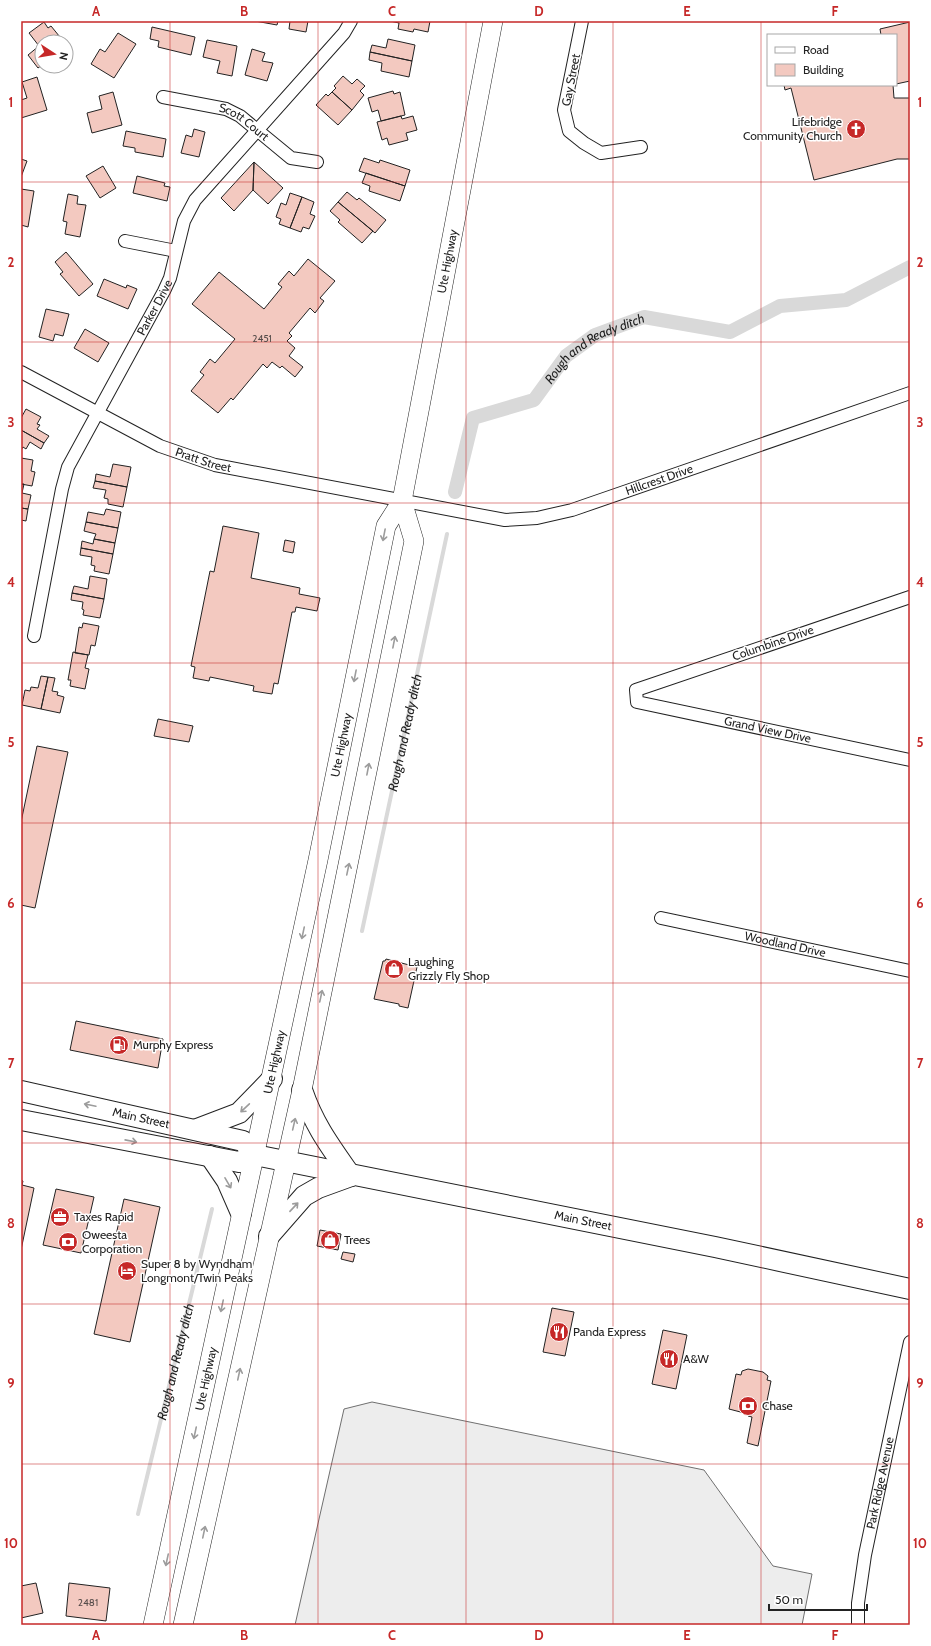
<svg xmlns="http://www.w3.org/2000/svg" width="931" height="1646" font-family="Cabin,sans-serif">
<rect width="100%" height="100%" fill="#fff"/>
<path fill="#ededed" stroke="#6f6f6f" d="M372,1402L704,1470L773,1566L812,1574L802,1625H295L344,1409Z"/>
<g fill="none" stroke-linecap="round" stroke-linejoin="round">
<g stroke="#d9d9d9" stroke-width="4">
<path id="s1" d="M362,931L447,534"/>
<path id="s2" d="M138,1514L212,1209"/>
</g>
<path stroke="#d9d9d9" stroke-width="14" id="s3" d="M455,492L473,418L534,400L566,356L595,335L644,317L730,332L780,306L846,300L910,267"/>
</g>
<path fill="#f3c9c0" stroke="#222" d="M255,21H278L277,25Z
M290,21H308L306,32L289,29Z
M390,21H430L428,32L414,29L413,32L398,29L399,23Z
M44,22L48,28L51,26L64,42H42V65L38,68L28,55L39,46L29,33Z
M910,22V81L896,84V35H881L880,29Z
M152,27L195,37L191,55L158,47L159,41L150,39Z
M118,33L136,44L114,78L91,64L100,49L105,52Z
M388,39L415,45L412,61L370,52L372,45L386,48Z
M207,40L237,46L232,76L217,73L220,61L203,57Z
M252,49L265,53L262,61L273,63L267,81L245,75Z
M370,52L412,61L409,77L381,71L382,63L369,60Z
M343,76L352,84L357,79L365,86L360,91L364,95L352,110L332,92L336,88L334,86Z
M37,77L47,110L21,118V100L27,98L22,82Z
M784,85H893L894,98H910V159H897L814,180L791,88L785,90Z
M393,91L394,94L400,92L405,115L381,121L378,110L372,112L368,98Z
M113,92L122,125L92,133L87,113L102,109L99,96Z
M332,92L352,110L338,125L316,105L326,94L328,96Z
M401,116L402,119L413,116L417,130L406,133L408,140L389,145L387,138L382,140L377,122Z
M194,129L205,132L199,157L181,153L186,135L192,137Z
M126,131L166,139L163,157L135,152V148L123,146Z
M364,158L379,163L380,160L410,170L405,186L359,171Z
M21,159L27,161L21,177Z
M254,162L253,190L234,211L221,198Z
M254,162L283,188L268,204L253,190Z
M103,166L116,188L100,198L86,176Z
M366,173L405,186L400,201L369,191L370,186L362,183Z
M137,176L165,183L164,186L170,187L167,201L133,193Z
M21,189L34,191L28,227L21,225Z
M347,192L357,200L359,198L386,220L375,233L338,202Z
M290,193L302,197L290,228L279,224L281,219L276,217L281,203L286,205Z
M68,194L78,196L77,204L86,205L80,237L65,234L67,222L63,221Z
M302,197L314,202L310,214L315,216L309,229L303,227L301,232L290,228Z
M338,202L373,231L362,243L338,222L340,220L330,211Z
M66,252L93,284L79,296L60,274L63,272L55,262Z
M308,259L335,281L320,298L324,301L315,313L310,308L289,333L292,336L287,341L295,348L289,356L303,367L295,377L282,366L280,368L272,362L267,368L263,364L233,400L231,398L218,413L191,391L204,375L200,372L210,359L215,363L235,339L192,304L219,272L264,309L282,287L278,284L289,271L294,276Z
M104,279L126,288L127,285L137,289L128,309L97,296Z
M46,309L69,314L63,336L55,334L53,341L39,337Z
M85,329L109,343L98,362L74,348Z
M26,409L41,417L37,424L40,425L37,429L49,436L44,443L21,430V418Z
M21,430L44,443L41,449L30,442L26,449L23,447L21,450Z
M21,458L33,460L31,471L35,472L32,486L21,484Z
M113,464L131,467L127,487L95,481L96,474L110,477Z
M95,481L127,487L123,507L108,504V499L104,498L106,490L93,488Z
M21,484H24L22,493L31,495L28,509L21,508Z
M21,508L28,509L26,521L21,520Z
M106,509L121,512L118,528L86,522L88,512L104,515Z
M86,522L118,528L115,543L94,539L96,534L84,531Z
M223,526L259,533L251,578L300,588L299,594L320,598L317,611L296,607L295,612H292L278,684L274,683L272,694L253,691L254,686L210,677L209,681L193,678L195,667L191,666L210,571L214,572Z
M94,539L115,543L113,554L81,548L82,541L93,544Z
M285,540L295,542L293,553L283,551Z
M81,548L113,554L109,574L94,571L95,566L91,565L92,557L80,555Z
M90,576L107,579L104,599L72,593L74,586L88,589Z
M72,593L104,599L100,618L83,615L84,610L82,609L83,602L71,600Z
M83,623L99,626L95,646L91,645L89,655L75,653L79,627L82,628Z
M73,652L88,655L85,668L89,669L85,689L70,686L71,680H68Z
M41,676L48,677L41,709L22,705L25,690L30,691L31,687L38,688Z
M48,677L55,678L52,691L58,692L57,695L64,697L60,713L41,709Z
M158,719L193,726L189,742L154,736Z
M37,746L68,752L35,908L21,905V822Z
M386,959L417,967L408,1008L399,1006V1004L374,999L383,961H385Z
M76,1021L163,1039L158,1068L70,1050Z
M21,1180L23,1181L22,1185L34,1188L21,1250Z
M56,1189L94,1197L81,1253L43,1245Z
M124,1199L160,1207L130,1342L94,1334Z
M320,1230L341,1234L338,1250L317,1246Z
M343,1252L355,1254L353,1262L341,1259Z
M552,1308L574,1312L565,1356L543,1352Z
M663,1330L687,1335L676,1389L652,1384Z
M748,1369L763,1372L768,1376L767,1380L771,1381L758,1446L747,1443L752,1417L748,1416V1414L729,1409L736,1374L741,1375L742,1371Z
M36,1583L43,1613L21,1618V1586Z
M69,1583L110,1588L106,1621L66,1616Z"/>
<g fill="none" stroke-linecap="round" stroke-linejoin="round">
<defs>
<g id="minor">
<path d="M582,21L564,110L569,131L584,143L601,153L641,147"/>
<path id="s4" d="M163,97L226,109L240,116L291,158L317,162"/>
<path d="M125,241L176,251"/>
<path id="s5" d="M21,372L160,446L215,465L505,520L537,518L572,510L910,393"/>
<path id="s6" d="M910,597L636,690L637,702L910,760"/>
<path id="s7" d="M34,636L62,489L68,467L164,291L170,278L184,221L195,200L344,33L351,21"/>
<path id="s8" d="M661,918L910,971"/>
<path id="s9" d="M858,1625V1603L865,1555L910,1342"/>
</g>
<g id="primary">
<path id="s10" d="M153,1625L318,860L386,526L402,501L493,21"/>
<path d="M183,1625L302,1090L414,541L402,501"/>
</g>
<g id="trunk">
<path d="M302,1090C314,1125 330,1146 351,1176"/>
<path id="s11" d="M21,1091L243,1141L255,1155"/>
<path id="s12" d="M21,1120L239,1162L255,1155L715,1247L910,1289"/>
<path d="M197,1129L239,1113L272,1079"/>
<path d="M210,1156L227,1181L241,1213"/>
<path d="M269,1236L304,1196L318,1188L351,1176"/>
</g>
</defs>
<use href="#minor" stroke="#222" stroke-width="14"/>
<use href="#primary" stroke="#222" stroke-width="20"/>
<use href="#trunk" stroke="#222" stroke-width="22"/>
<use href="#minor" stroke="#fff" stroke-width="12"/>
<use href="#primary" stroke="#fff" stroke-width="19"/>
<use href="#trunk" stroke="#fff" stroke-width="20"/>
</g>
<defs><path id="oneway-shaft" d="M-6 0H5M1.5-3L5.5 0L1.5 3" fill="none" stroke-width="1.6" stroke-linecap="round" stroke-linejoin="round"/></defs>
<g stroke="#9c9c9c">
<use href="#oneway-shaft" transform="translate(384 535) rotate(101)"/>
<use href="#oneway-shaft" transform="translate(394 642) rotate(-79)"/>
<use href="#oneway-shaft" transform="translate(355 676) rotate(101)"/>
<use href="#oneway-shaft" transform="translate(368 769) rotate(-79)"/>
<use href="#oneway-shaft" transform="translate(348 869) rotate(-78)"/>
<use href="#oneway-shaft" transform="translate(303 933) rotate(102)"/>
<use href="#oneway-shaft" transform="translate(321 996) rotate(-78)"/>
<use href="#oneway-shaft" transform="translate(90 1105) rotate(-168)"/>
<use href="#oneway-shaft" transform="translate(245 1108) rotate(137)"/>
<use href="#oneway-shaft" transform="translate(294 1124) rotate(-77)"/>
<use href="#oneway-shaft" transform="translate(131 1141) rotate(11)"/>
<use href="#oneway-shaft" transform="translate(228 1183) rotate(60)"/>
<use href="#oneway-shaft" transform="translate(294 1207) rotate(-47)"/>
<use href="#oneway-shaft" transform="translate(222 1306) rotate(102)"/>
<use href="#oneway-shaft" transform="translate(239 1374) rotate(-78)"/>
<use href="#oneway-shaft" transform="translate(195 1433) rotate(102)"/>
<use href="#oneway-shaft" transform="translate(204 1532) rotate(-78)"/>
<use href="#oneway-shaft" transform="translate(167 1560) rotate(102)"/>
</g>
<path fill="none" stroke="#c62828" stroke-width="1" stroke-opacity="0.55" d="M170,21V1625M318,21V1625M466,21V1625M613,21V1625M761,21V1625M21,182H910M21,342H910M21,503H910M21,663H910M21,823H910M21,983H910M21,1143H910M21,1304H910M21,1464H910"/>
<defs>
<symbol id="church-disc" viewBox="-11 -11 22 22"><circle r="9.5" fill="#c62828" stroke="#fff"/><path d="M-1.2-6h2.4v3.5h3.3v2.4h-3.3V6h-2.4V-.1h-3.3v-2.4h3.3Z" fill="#fff"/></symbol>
<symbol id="shop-disc" viewBox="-11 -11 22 22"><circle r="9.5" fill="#c62828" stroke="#fff"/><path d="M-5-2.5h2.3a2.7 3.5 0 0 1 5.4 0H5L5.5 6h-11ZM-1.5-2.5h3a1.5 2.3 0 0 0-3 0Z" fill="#fff"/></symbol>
<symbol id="fuel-disc" viewBox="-11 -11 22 22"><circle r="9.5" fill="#c62828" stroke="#fff"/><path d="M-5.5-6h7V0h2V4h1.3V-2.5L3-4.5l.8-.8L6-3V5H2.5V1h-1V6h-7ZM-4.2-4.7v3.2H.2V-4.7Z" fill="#fff"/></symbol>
<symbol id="office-disc" viewBox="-11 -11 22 22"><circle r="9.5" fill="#c62828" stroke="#fff"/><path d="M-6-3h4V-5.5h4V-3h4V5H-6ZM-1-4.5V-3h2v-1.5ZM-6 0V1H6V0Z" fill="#fff"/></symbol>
<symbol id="bank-disc" viewBox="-11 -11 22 22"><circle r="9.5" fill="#c62828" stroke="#fff"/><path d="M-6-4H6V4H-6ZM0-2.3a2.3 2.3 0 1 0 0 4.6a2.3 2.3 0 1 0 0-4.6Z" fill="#fff"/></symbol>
<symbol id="hotel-disc" viewBox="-11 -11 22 22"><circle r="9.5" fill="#c62828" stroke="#fff"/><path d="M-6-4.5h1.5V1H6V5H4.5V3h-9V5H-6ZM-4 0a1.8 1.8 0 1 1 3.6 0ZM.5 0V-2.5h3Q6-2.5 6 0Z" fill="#fff"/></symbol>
<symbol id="restaurant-disc" viewBox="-11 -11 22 22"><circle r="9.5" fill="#c62828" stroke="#fff"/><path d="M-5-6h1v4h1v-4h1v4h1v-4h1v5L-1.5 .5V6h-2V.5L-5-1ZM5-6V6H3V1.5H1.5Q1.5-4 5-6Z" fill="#fff"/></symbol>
</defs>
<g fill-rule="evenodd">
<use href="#church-disc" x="845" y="118" width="22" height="22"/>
<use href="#shop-disc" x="383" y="958" width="22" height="22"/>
<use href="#fuel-disc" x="108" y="1034" width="22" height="22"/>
<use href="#office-disc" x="49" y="1206" width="22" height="22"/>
<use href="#shop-disc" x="319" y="1229" width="22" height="22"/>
<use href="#bank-disc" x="57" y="1231" width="22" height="22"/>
<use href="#hotel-disc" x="116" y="1260" width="22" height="22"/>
<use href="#restaurant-disc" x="548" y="1321" width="22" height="22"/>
<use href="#restaurant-disc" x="658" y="1348" width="22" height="22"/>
<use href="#bank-disc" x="737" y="1395" width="22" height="22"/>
</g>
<g text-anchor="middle" stroke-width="3" stroke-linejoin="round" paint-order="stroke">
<g font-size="10" fill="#564c4a">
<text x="262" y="342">2451</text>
<text x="88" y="1606">2481</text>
</g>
<g font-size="12" fill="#222" stroke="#fff">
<text transform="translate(571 80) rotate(-79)" y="4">Gay Street</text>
<text dy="4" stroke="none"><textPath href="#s4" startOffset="86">Scott Court</textPath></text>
<text dy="4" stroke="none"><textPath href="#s10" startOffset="1397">Ute Highway</textPath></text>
<text dy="4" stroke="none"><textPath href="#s7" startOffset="354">Parker Drive</textPath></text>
<text dy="4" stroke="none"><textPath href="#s5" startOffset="203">Pratt Street</textPath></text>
<text dy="4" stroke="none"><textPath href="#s5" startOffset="671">Hillcrest Drive</textPath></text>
<text transform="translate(773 643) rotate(-19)" y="4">Columbine Drive</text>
<text dy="4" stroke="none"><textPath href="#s6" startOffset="435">Grand View Drive</textPath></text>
<text dy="4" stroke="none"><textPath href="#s10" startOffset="900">Ute Highway</textPath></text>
<text dy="4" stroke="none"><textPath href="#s8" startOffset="127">Woodland Drive</textPath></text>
<text dy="4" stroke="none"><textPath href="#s10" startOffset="576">Ute Highway</textPath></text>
<text dy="4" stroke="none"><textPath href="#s11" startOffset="123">Main Street</textPath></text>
<text dy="4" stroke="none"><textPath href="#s12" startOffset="574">Main Street</textPath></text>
<text dy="4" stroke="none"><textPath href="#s10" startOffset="252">Ute Highway</textPath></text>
<text dy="4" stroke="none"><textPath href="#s9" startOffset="144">Park Ridge Avenue</textPath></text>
</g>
<g font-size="12" fill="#222" stroke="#fff" text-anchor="start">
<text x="842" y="126" text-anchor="end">Lifebridge<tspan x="842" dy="14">Community Church</tspan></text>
<text x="408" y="966">Laughing<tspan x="408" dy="14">Grizzly Fly Shop</tspan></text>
<text x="133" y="1049">Murphy Express</text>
<text x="74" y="1221">Taxes Rapid</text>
<text x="82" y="1239">Oweesta<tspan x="82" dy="14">Corporation</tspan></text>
<text x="344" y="1244">Trees</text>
<text x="141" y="1268">Super 8 by Wyndham<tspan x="141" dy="14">Longmont/Twin Peaks</tspan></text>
<text x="573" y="1336">Panda Express</text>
<text x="683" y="1363">A&amp;W</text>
<text x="762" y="1410">Chase</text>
</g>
<g font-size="13" font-style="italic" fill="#222" stroke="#fff">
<text dy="5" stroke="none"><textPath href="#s3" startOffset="222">Rough and Ready ditch</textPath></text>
<text dy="5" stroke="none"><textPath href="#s1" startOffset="203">Rough and Ready ditch</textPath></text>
<text dy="5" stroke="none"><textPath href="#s2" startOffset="157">Rough and Ready ditch</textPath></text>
</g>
</g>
<rect width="931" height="1646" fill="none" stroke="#ffffff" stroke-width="44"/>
<rect x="767" y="34" width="130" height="52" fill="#ffffff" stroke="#a7a7a7"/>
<rect x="775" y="47" width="20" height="6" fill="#ffffff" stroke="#a7a7a7"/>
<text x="803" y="54" font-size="12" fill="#222222">Road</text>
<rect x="775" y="64" width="20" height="12" fill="#f3c9c0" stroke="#a7a7a7"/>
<text x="803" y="74" font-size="12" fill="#222222">Building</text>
<g transform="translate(54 54) rotate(102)"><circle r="19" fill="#ffffff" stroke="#a7a7a7"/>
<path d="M0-3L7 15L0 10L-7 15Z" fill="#c62828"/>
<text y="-6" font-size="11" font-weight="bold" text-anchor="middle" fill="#222222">N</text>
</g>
<path d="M769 1604v6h98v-6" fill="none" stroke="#222222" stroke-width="2"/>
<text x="775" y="1604" font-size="12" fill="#222222" stroke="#ffffff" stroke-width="3" paint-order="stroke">50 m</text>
<rect x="22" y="22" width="887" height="1602" fill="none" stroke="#c62828" stroke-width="1.5"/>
<g font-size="13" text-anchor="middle" font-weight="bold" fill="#c62828">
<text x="96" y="16">A</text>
<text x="244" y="16">B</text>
<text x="392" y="16">C</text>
<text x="539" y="16">D</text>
<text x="687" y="16">E</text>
<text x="835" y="16">F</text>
<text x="11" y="107">1</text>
<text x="920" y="107">1</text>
<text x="11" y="267">2</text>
<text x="920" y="267">2</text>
<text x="11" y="427">3</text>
<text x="920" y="427">3</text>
<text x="11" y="587">4</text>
<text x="920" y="587">4</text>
<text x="11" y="747">5</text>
<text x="920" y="747">5</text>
<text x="11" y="908">6</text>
<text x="920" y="908">6</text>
<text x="11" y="1068">7</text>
<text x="920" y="1068">7</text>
<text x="11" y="1228">8</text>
<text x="920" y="1228">8</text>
<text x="11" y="1388">9</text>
<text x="920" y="1388">9</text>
<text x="11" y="1548">10</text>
<text x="920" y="1548">10</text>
<text x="96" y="1640">A</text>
<text x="244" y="1640">B</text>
<text x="392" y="1640">C</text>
<text x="539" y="1640">D</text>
<text x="687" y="1640">E</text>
<text x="835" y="1640">F</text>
</g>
</svg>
